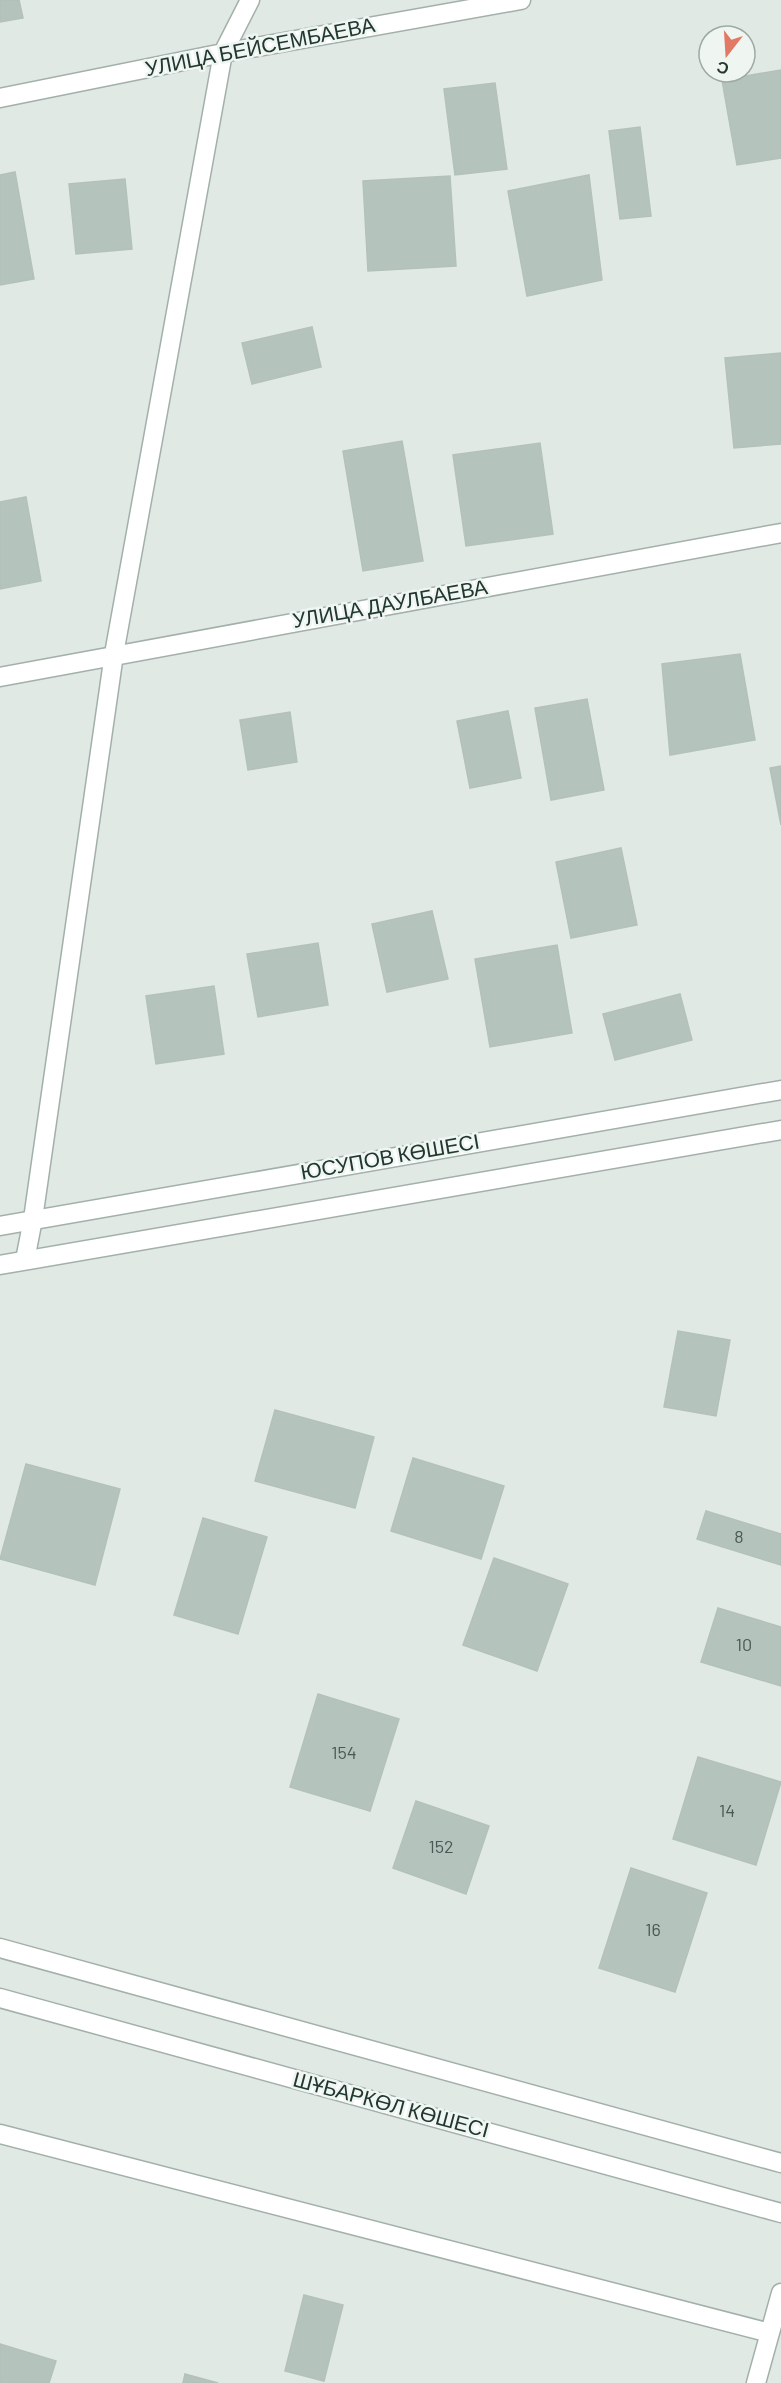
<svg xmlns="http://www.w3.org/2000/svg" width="781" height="2383" font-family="Barlow,sans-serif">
<rect width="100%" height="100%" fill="#e0e9e4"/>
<path fill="#b5c3bd" stroke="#b3c1ba" stroke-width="1.5" d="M0,0H19L23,18L0,22Z
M781,70V158L737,165L722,80Z
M495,83L507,169L455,175L444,89Z
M640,127L651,216L620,219L609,131Z
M15,172L34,279L0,285V175Z
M589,175L602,280L527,296L508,191Z
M450,176L456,266L368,271L363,181Z
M125,179L132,249L76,254L69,184Z
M312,327L321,367L252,384L242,343Z
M781,353V444L734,448L725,358Z
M402,441L423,561L363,571L343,451Z
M540,443L553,534L466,546L453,455Z
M26,497L41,581L0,589V502Z
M740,654L755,740L670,755L662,664Z
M587,699L604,790L551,800L535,708Z
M508,711L521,778L470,788L457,721Z
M290,712L297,762L248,770L240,720Z
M781,766V825L770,768Z
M621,848L637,925L571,938L556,862Z
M432,911L448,979L387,992L372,924Z
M318,943L328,1005L258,1017L247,954Z
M557,945L572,1033L490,1047L475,959Z
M214,986L224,1054L156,1064L146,996Z
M680,994L692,1040L615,1060L603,1014Z
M678,1331L730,1340L716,1416L664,1407Z
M275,1410L374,1437L355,1508L255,1481Z
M413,1458L504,1486L481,1559L391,1531Z
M26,1464L120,1489L95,1585L0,1559Z
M706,1511L781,1534V1565L697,1539Z
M203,1518L267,1537L238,1634L174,1615Z
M494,1558L568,1584L537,1671L463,1645Z
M718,1608L781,1627V1686L701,1662Z
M318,1694L399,1719L370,1811L290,1787Z
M698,1757L781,1782L756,1865L673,1839Z
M416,1801L489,1826L466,1894L393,1868Z
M631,1868L707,1893L675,1992L599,1968Z
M304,2295L343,2305L324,2381L285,2371Z
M0,2344L56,2361L49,2383H0Z
M185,2374L218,2383H183Z"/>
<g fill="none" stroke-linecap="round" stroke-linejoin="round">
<defs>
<path id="minor" d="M0,98L223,53L521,0
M0,677L781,533
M25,1260L33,1219L114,654L223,53L250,0
M0,2134L770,2333
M756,2383L781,2293"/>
<path id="tertiary" d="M0,1226L781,1090
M0,1265L781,1130
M0,1948L781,2163
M0,1998L781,2213"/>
</defs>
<use href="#minor" stroke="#a3b0aa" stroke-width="21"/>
<use href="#tertiary" stroke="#a3b0aa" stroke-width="21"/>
<use href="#minor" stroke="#fff" stroke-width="18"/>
<use href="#tertiary" stroke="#fff" stroke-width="18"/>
</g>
<g text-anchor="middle" stroke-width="5" stroke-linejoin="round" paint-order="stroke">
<g font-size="18" fill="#475a53">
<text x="739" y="1543">8</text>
<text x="744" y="1651">10</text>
<text x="344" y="1759">154</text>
<text x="727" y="1817">14</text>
<text x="441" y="1853">152</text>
<text x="653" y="1936">16</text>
</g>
<g font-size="21" fill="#223730" stroke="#eff6f2">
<text transform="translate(260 47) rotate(-11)" y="7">УЛИЦА БЕЙСЕМБАЕВА</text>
<text transform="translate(390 604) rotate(-10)" y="7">УЛИЦА ДАУЛБАЕВА</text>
<text transform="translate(390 1157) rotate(-10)" y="7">ЮСУПОВ КӨШЕСІ</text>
<text transform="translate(391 2105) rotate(15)" y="7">ШҰБАРКӨЛ КӨШЕСІ</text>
</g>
</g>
<g transform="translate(727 54) rotate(197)"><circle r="28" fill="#eff6f2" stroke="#9daaa4" stroke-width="1.5"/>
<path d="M0-4.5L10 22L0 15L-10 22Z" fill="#e17965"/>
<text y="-9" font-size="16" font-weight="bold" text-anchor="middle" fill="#223730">С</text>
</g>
</svg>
